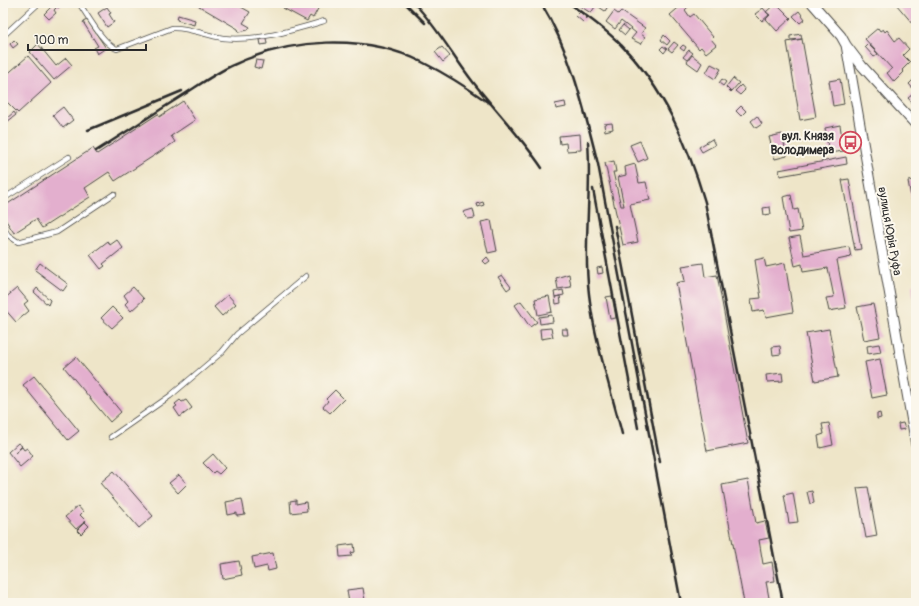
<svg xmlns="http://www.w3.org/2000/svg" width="919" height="606" font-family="Pangolin,sans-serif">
<rect width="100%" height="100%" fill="#fbf7ec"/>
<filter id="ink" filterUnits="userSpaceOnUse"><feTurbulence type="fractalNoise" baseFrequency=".025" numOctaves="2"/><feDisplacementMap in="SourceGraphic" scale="8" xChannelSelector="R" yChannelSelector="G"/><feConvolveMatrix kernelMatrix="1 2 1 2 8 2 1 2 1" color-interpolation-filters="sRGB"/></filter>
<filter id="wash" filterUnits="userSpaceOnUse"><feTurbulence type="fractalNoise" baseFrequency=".012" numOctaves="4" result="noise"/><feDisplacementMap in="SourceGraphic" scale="16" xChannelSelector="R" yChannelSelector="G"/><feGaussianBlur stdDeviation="0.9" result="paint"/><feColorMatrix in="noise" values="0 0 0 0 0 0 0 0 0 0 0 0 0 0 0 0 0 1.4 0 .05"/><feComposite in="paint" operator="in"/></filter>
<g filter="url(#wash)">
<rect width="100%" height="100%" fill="#eee5c8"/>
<g id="blocks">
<path fill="#e3afce" d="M55,3H64L58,8Z
M194,3H234L250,12L243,23L250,27L248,30L239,32L238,29Z
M286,3H321L313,18L310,16L307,21L283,8Z
M579,3H610L605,11L596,5L591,13L578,5Z
M684,3L688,7L685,10L690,17L694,14L713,37L711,39L716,45L706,53L701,47L699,49L670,15Z
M776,3L791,18L777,31L766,19L770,15L766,12Z
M898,3H916V21L913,24L896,4Z
M53,5L56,8L54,10L56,13L49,19L44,14Z
M107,7L111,13L109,14L114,22L107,27L98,13Z
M763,8L769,15L762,21L755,14Z
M614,11L618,14L621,11L645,28L641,34L645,37L641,44L631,39L636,33L621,21L615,29L606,22Z
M799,11L805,19L800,23L793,16Z
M580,12L587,18L583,22L576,16Z
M178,15L195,20L194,25L177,20Z
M87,20L106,48L97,54L94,48L98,46L83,22Z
M623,25L629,30L625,35L619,30Z
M878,28L880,31L883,29L885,32L887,30L895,41L899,38L909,49L903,55L910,62L902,70L904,72L894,82L887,73L892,69L865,39Z
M801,34L802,39L790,40V36Z
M664,35L670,41L667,45L661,40Z
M266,38L267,44L261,45L260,40Z
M802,39L816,117L800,120L787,42Z
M14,40L18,44L13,48L10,44Z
M674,42L678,45L672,52L668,49Z
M38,44L56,66L66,58L72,65L54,80L30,52Z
M868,44L878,54L874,57L865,47Z
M683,45L686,47L684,51L680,48Z
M663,46L667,49L664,53L660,49Z
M442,47L450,56L443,62L435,52Z
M689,50L693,53L687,60L683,57Z
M692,55L702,63L698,70L687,62Z
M28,56L51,83L18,113L3,98V78Z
M256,60L263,61L261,69L254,67Z
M711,64L721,69L715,79L706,73Z
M916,77V92L909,84Z
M733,78L739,83L731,92L726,87Z
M722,79L726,82L723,86L719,83Z
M840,79L844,104L833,106L829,81Z
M741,85L745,90L740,95L735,91Z
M913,94L916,98V107L908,98Z
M183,101L195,120L171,136L175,142L115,181L109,172L85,188L90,197L42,228L36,219L14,233L3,216V207L93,148L97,154L158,114L159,117Z
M565,102L566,107L556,109L555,104Z
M741,106L746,111L741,116L736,111Z
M63,107L73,120L63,128L53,115Z
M14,112L16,115L3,125V119L4,117L6,119Z
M757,116L762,124L756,128L751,121Z
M612,123L613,129L605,131L604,124Z
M840,125L844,151L829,153L825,128Z
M580,134L581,150L567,151L566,143L560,144L559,136Z
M782,134L787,156L775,159L769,137Z
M712,139L715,145L702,152L699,147Z
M640,141L647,158L638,162L630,145Z
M846,157L847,164L780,176L779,170Z
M614,161L616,172H613L621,206H624L618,177L626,175L625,167L635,164L639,183L646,182L650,200L630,204L638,242L623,245L605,163Z
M849,179L861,249L855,250L842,180Z
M916,180V208H913L908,181Z
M791,195L794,210L798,209L802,231L789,233L783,197Z
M483,202L484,205L478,207L477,204Z
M770,207L771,214L764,215L763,208Z
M473,209L475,218L468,219L463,212Z
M491,220L497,251L488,253L481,222Z
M800,236L804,255L849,247L851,257L837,260L846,308L829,311L826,298L834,297L828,268L803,272L802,264L795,266L789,238Z
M117,240L123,248L103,264L105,266L101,269L90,255L108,241L110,245Z
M487,257L490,261L486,264L483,261Z
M764,258L766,267L785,263L793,312L766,317L764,310L753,312L751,299L761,298L755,260Z
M40,263L68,284L63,291L35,270Z
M703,263L705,277L717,275L748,443L707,451L676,283L685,281L682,266Z
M602,267L603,273L598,274L597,268Z
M569,274L571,287L558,289L556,278Z
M502,275L511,287L507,290L498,277Z
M912,285H916V295L913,296Z
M133,287L144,299L131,311L125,304L128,301L124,295Z
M17,288L28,301L24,304L29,311L16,322L3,307V300Z
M37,288L50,300L48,305L34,292Z
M563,290L564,295L555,297L554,292Z
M228,295L236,304L222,316L214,307Z
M549,296L552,312L538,315L535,299Z
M560,296L561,303L556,304L555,297Z
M612,296L616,318L610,319L606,297Z
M521,301L537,322L530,327L515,305Z
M873,304L880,337L864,340L857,307Z
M112,307L123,318L112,328L101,318Z
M552,315L553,322L540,324L539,317Z
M551,328L553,337L541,339L540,329Z
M562,329H567L568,335H563Z
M829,329L838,377L815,381L806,333Z
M879,344L881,352L868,354L867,346Z
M780,346L781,354L773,355L772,347Z
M76,357L121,412L110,422L64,367Z
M880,359L887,395L872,398L865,362Z
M782,373L783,381L767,382L766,375Z
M34,376L79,431L68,440L23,385Z
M335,390L344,399L330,413L323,407L328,401L326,399Z
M180,400L182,402L186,400L192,408L180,417L174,408L177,406L175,404Z
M880,413L881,418L877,419V414Z
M829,423L833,445L820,448L818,436L824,434L822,424Z
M903,423L905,429L899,430L898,424Z
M18,443L22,446L15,453L22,447L24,450L27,448L33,456L20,467L8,452Z
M213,454L225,468L219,474L215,471L213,473L203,463Z
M114,471L153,516L139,528L100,483Z
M179,475L187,484L178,493L169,483Z
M748,480L756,523L765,521L769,538L759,540L763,564L772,562L775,581L766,582L770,603H744L722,485Z
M868,487L877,536L866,538L857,488Z
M812,491L814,503L810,504L807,492Z
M793,493L798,522L789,523L784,495Z
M242,499L245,515L237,516V513L228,515L226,502Z
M296,500V504L306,502L307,511L291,513L290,501Z
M78,506L83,512L80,515L86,521L76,529L65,517Z
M85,522L89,526L81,534L77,530Z
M354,544L355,552L351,553L352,556L340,557L339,546Z
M273,553L276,569L268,571L267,566L254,569L252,557Z
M239,561L242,575L223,579L221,564Z
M363,588L365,601L349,603L347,590Z"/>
</g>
</g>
<g filter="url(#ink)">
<use href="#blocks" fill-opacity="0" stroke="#484743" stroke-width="1"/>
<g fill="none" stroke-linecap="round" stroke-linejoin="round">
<defs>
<path id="service" d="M79,3C88,16 103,44 117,49L172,28C190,27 206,36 223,38C255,42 294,30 324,21
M3,36L39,3
M3,199L69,157
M3,227L8,235L18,242L57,232L114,194
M111,437L170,396L222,352L237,334L306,276"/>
<path id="minor" d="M812,3L841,36L846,45L862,66L916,125
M846,45L916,445"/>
</defs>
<use href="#service" stroke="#484743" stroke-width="6"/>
<use href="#minor" stroke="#484743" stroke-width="11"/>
<use href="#service" stroke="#fff" stroke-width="4.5"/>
<use href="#minor" stroke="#fff" stroke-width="9"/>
<path stroke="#2b2b2b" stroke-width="2.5" d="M405,3L425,23
M414,3C437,27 453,56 473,82C496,111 521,137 542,168
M541,3C571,52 584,109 598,164L681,603
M569,3C586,16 606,29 621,45C664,88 688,145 705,202L783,603
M88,130L182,91
M588,142C592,192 583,243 589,294C594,339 611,390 622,434
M96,151C123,134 150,116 177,99C195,88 212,75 231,66C289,38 364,33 422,62C446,74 468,88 489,103
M593,189L638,428
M615,226L660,462"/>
</g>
</g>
<defs>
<symbol id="bus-ring" viewBox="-11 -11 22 22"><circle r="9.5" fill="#fbf7ec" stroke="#d1495b" stroke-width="1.5"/><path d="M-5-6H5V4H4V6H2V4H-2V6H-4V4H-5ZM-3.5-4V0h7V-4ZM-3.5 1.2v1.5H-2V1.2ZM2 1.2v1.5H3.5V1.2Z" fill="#d1495b"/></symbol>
</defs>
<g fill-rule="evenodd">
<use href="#bus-ring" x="838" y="130" width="25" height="25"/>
</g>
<g text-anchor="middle" stroke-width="4" stroke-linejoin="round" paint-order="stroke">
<g font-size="12" font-weight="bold" fill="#2b2b2b" stroke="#fbf7ec" text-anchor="end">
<text x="834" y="140">вул. Князя<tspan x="834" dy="14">Володимера</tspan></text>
</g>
<g font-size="12" fill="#2b2b2b" stroke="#fbf7ec">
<text transform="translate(890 231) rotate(80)" y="4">вулиця Юрія Руфа</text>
</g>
</g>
<rect width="919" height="606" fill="none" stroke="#fbf7ec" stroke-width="16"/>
<path d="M28 44v6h118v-6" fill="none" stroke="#2b2b2b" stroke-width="2"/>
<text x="34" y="44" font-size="12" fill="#2b2b2b" stroke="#fbf7ec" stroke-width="3" paint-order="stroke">100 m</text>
</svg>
